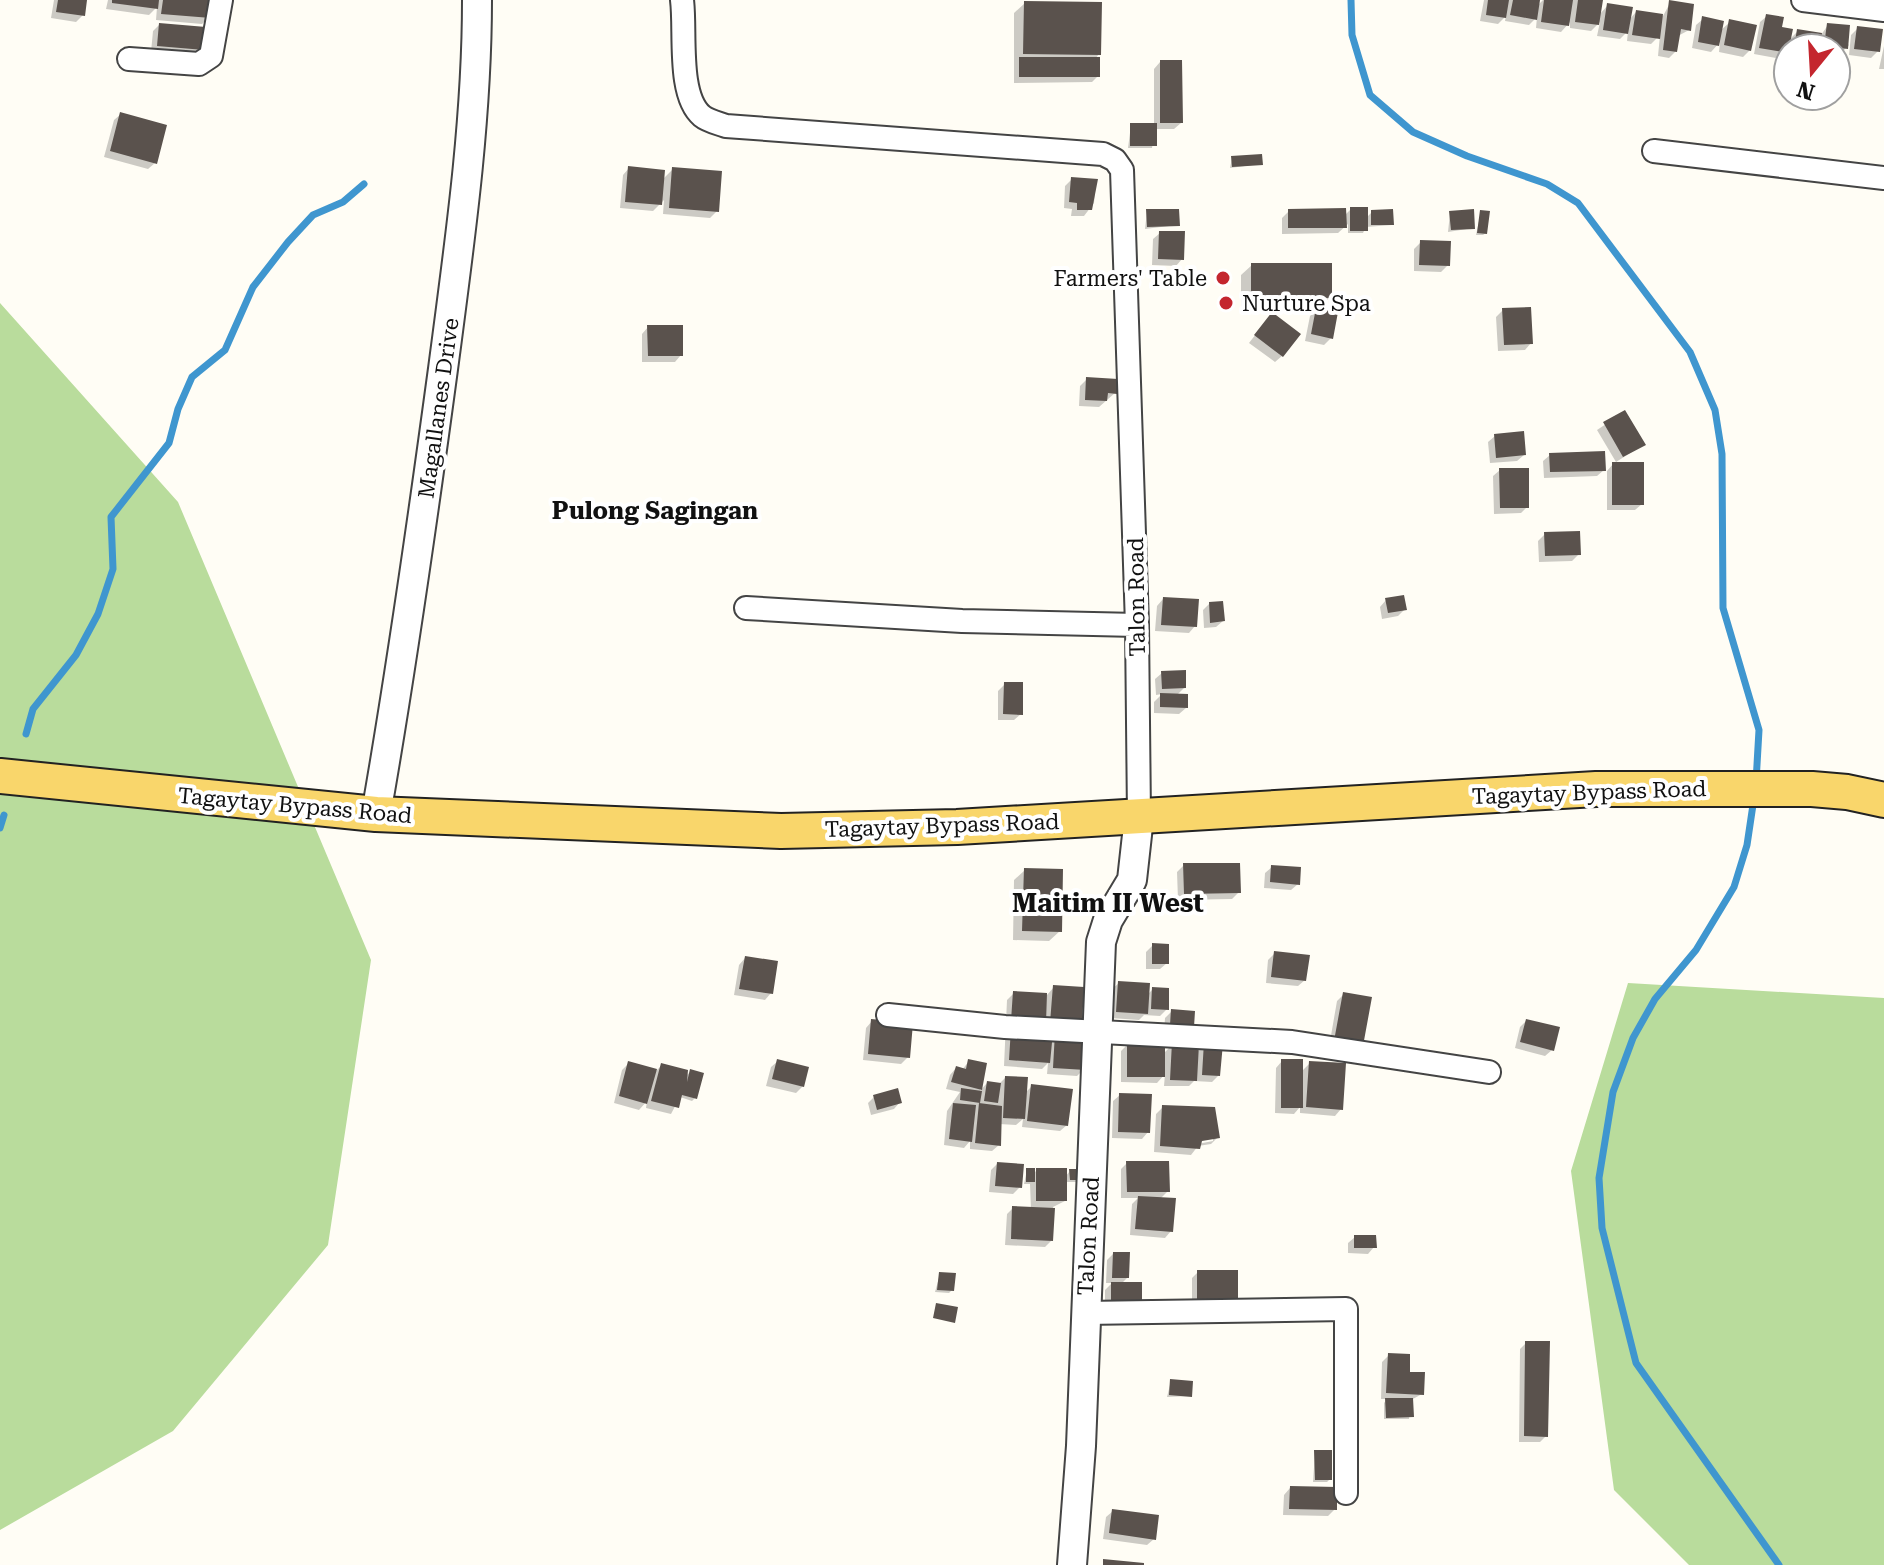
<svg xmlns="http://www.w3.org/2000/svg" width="1884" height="1565" font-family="'Roboto Serif',serif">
<rect width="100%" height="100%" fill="#fffdf5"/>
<path fill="#b9dc9c" d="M0,303L178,502L371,960L328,1245L173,1431L0,1530Z
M1628,983L1884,998V1565H1689L1614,1490L1571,1171Z"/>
<path fill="#0003" fill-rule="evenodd" d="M54,0H85L83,15L76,22L51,18Z
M108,0H210L209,17L202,24L156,20L157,7L149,15L106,9Z
M1484,0H1538L1537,6L1543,0H1601L1599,15L1608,5L1629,20L1636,12L1663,16L1670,3L1689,30L1678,36L1676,51L1669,58L1658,56L1660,35L1651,44L1627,41L1628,31L1620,39L1597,36L1600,22L1591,31L1570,28V22L1561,32L1536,28L1537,17L1529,25L1505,21L1506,16L1498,24L1480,21Z
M1025,3L1099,54L1095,59L1098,76L1092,82L1014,83V13Z
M1767,16L1790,39L1798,31L1821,35L1828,25L1849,45L1839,55L1836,48H1788L1781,59L1754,54L1760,22Z
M1703,19L1720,31L1730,22L1750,50L1743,57L1719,52L1720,42L1711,52L1692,48L1696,25Z
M159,25L202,49L195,56L151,52L153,31Z
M1858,28L1878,51L1871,58L1849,55L1851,35Z
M1884,46V69H1879Z
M1160,62L1181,123L1174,129H1155L1152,148H1128L1131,125H1154V69Z
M121,114L155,163L148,169L104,157L114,120Z
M1232,158L1260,164L1230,168Z
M629,168L662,180L673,169L717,211L710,218L663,214L664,200L653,211L620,208L623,175Z
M1072,179L1096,181L1094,203L1084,216H1071L1072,209L1064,208L1065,186Z
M1351,209L1366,218L1372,212L1392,225L1366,227L1363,233H1348V224L1338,233L1282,234V218L1289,211L1345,215Z
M1147,211L1177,225L1145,229Z
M1481,212L1486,233L1483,235H1476Z
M1450,213L1473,228L1448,232Z
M1160,233L1182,259L1176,266L1152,265L1153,239Z
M1421,242L1448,265L1441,272L1414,271V249Z
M1252,265L1330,297L1317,310L1331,338L1324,345L1305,341L1310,316L1319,308L1241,307V275Z
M1503,310L1531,343L1525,350L1498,351L1496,317Z
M1266,321L1282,356L1275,362L1249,343Z
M648,327L681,355L675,362H642V334Z
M1087,379L1115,393L1099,407L1079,406L1080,386Z
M1624,412L1643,445L1616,462L1597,430Z
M1495,436L1524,455L1517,461L1490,463L1488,442Z
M1550,455L1604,470L1597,476L1544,478L1543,461Z
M1613,464L1642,504L1635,510H1607V471Z
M1500,470L1527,507L1521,513L1494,514L1493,476Z
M1545,534L1579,554L1572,561L1539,562L1538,541Z
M1163,599L1195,626L1189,633L1155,631L1157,606Z
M1386,600L1405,609L1398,616L1382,619L1380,607Z
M1210,603L1223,621L1216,627L1204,628L1203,610Z
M1162,673L1184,688L1176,696L1186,708L1179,714L1154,713V702L1162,694L1156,695L1155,679Z
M1005,684L1021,714L1014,720H998V691Z
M1184,865L1239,892L1232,899L1178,900L1177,872Z
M1272,867L1298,884L1291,890L1264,888L1265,873Z
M1025,870L1060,931L1049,941L1013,940L1014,880Z
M1153,945L1167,963L1160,969H1146V952Z
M1275,953L1305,980L1298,986L1266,983L1268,960Z
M745,958L771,993L765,1000L734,995L739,965Z
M1119,983L1147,995L1153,989L1167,1009L1160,1016L1144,1015L1139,1020L1111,1018L1112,989Z
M1054,987L1080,1025L1084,1069L1077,1076L1047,1074L1048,1063L1042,1069L1004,1066L1007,1000L1014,993L1047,995Z
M1344,994L1355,1051L1329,1047L1337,1001Z
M1172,1011L1193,1013L1164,1031L1165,1018Z
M872,1021L908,1057L901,1064L863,1060L866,1028Z
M1526,1021L1552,1050L1545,1056L1515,1048L1520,1027Z
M1128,1044L1163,1054L1173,1044L1197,1052L1205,1044L1218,1076L1212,1082L1194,1081L1189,1086H1164L1165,1074L1157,1083L1121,1082V1051Z
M778,1061L803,1086L796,1093L766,1086L771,1067Z
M969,1061L985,1064L980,1091L987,1083L998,1085L1005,1078L1025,1093L1032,1086L1067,1125L1060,1131L1022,1127L1023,1119L1016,1125L999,1124V1145L992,1151L970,1149V1141L964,1148L944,1145L947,1111L960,1092L946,1089L950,1075L956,1068L962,1070Z
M1282,1061L1301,1072L1310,1063L1341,1109L1335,1116L1300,1113V1107L1294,1114L1275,1113L1276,1068Z
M629,1063L656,1071L661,1066L685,1077L691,1071L695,1098L692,1101L680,1097L671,1114L646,1108L647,1101L639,1110L614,1103L622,1070Z
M1120,1095L1148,1132L1142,1139L1112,1138L1113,1101Z
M874,1097L900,1102L894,1109L871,1115L868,1103Z
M1163,1107L1218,1137L1211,1144L1198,1146L1191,1155L1154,1152L1156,1114ZM1213,1137V1141L1192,1145L1191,1141Z
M1127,1163L1168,1191L1160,1199L1171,1231L1165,1238L1130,1235L1132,1204L1138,1198H1121V1169Z
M997,1164L1020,1187L1013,1194L989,1192L991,1170Z
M1027,1170L1065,1177L1070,1171L1080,1182H1065V1201L1053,1207L1051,1241L1045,1247L1005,1245L1007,1214L1013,1208L1031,1209L1030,1184H1024Z
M1355,1237L1374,1247L1368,1254L1348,1253V1243Z
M1113,1254L1128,1277L1121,1284H1140L1105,1309V1290L1112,1283H1106L1107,1260Z
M1198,1272L1229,1307H1192V1278Z
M940,1274L952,1290L949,1293L935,1292Z
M1526,1343L1546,1436L1540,1442H1519L1520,1349Z
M1389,1355L1422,1394L1411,1400L1409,1419H1384V1403L1387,1399H1381L1382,1362Z
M1171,1381L1190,1396L1167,1397Z
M1315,1452L1330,1479L1327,1482H1313Z
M1290,1488L1335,1509L1328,1516L1283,1515L1284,1495Z
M1113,1511L1154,1539L1147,1545L1103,1539L1106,1517Z"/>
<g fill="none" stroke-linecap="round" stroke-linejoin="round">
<path stroke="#3f96cf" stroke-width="7" d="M1351,0L1352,35L1370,95L1413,132L1467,156L1547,184L1578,203L1690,352L1715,410L1722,454L1723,608L1759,730L1756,782
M26,734L33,709L76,655L98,614L113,569L111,517L169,443L178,409L192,377L225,350L253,287L288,242L313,215L343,202L364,184
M1754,798L1747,845L1734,887L1696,950L1655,999L1633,1038L1613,1092L1599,1178L1602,1228L1636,1363L1779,1565
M0,828L4,815"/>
</g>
<path fill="#5a524d" d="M58,0H87L85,16L56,12Z
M112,0H159L158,9L112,3Z
M163,0H212L211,18L161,14Z
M1488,0H1509L1506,18L1486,15Z
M1513,0H1540L1537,20L1510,15Z
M1544,0H1573L1569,26L1541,22Z
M1578,0H1603L1599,25L1575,22Z
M1669,0L1694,4L1691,31L1681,29L1677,52L1663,50Z
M1024,1L1102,2L1101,55L1023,54Z
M1607,3L1633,7L1628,34L1603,30Z
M1636,10L1663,14L1660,39L1632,35Z
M1766,14L1784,17L1782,27L1793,29L1788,53L1759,48Z
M1702,16L1724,21L1719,46L1698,42Z
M1729,19L1757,25L1751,51L1724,45Z
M159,23L206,27L204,50L157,46Z
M1827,23L1850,25L1848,49L1824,46Z
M1857,26L1883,29L1880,52L1854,49Z
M1797,29L1822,33L1820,48H1794Z
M1019,57H1100V77H1019Z
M1160,60H1182L1183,123H1160Z
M120,112L167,125L157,164L110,151Z
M1130,123H1157V146H1130Z
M1262,154L1263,165L1232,167L1231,156Z
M628,166L665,170L662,205L625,202Z
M672,167L722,171L719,212L669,208Z
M1071,177L1098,179L1092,210H1077V203L1069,202Z
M1350,207H1368V231H1350Z
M1346,208L1347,228H1288V209Z
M1146,209H1179L1180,226L1147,227Z
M1393,209L1394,225H1371V210Z
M1474,209L1475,229L1451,230L1449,211Z
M1480,210L1490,211L1487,234L1477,233Z
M1159,231H1185L1184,260L1158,259Z
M1420,240L1451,241L1450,266L1419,265Z
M1251,263H1332V298L1251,297Z
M1531,307L1533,344L1504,345L1502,308Z
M1316,308L1338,312L1333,339L1311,334Z
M1272,312L1301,334L1283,357L1254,335Z
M647,325H683V356H648Z
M1086,377L1118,379L1117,394L1108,393L1107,401L1085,400Z
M1625,410L1646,445L1623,457L1603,422Z
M1524,431L1526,455L1496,458L1494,434Z
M1605,451L1606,471L1550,472L1549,453Z
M1612,462H1644V505H1612Z
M1499,468H1529V508H1500Z
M1580,531L1581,555L1545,556L1544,532Z
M1404,595L1407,610L1388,613L1385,598Z
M1163,597L1199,599L1197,627L1161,625Z
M1223,601L1225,621L1210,623L1209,602Z
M1186,670V688L1162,689L1161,671Z
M1004,682H1023V715L1003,714Z
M1160,693L1188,694V708L1160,707Z
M1183,863H1240L1241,893L1184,894Z
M1271,865L1301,867L1300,885L1270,882Z
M1024,868L1063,869L1062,932L1022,931Z
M1152,943L1169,944V964H1152Z
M1274,951L1310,955L1306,981L1271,977Z
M745,956L778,961L773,994L739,989Z
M1118,981L1150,983L1148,1014L1116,1012Z
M1053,985L1084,987L1082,1026L1050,1023Z
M1152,987L1169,988V1010L1151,1009Z
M1013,991L1047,993L1046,1023L1011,1021Z
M1343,992L1372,997L1363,1046L1334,1041Z
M1171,1009L1195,1011L1194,1027L1170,1025Z
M871,1019L913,1023L910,1058L868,1054Z
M1526,1019L1560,1027L1554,1051L1520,1042Z
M1011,1028L1053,1032L1050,1063L1009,1060Z
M1055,1032L1087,1034L1086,1070L1053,1068Z
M1127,1042H1165V1077H1127Z
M1172,1042L1199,1044L1197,1081L1170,1080Z
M1204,1042L1223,1043L1220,1076L1202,1075Z
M777,1059L809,1067L804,1087L772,1079Z
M968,1059L987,1063L982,1090L951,1082L956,1066L966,1069Z
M1281,1059H1303V1108H1281Z
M628,1061L657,1069L647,1104L619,1096Z
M1309,1061L1346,1063L1343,1110L1306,1107Z
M661,1063L688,1070L687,1082L690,1069L704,1073L697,1099L682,1095L679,1108L651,1101Z
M1005,1076L1028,1077L1025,1119L1003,1118Z
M987,1081L1001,1083L998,1103L984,1101Z
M1031,1084L1073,1089L1068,1126L1027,1121Z
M898,1088L902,1103L877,1110L873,1095Z
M961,1088L982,1091L980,1103L960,1100Z
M1119,1093L1152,1094L1150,1133L1118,1132Z
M953,1103L976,1105L972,1142L949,1139Z
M979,1103L1002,1106L1001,1146L975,1143Z
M1162,1105L1215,1107L1220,1138L1202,1141L1200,1149L1160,1146Z
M1126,1161H1169L1170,1192H1127Z
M997,1162L1024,1164L1022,1188L995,1186Z
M1026,1168H1035V1182H1026Z
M1036,1168H1067V1201H1036Z
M1069,1169H1084L1085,1180H1070Z
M1138,1196L1176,1198L1173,1232L1135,1229Z
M1012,1206L1055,1208L1053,1241L1011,1239Z
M1354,1235H1376L1377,1248H1354Z
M1113,1252H1130L1129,1278H1112Z
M1197,1270H1238V1301L1197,1302Z
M939,1272L956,1273L954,1291L937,1290Z
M1111,1282H1142V1304L1111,1303Z
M936,1303L958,1307L955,1323L933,1318Z
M1525,1341H1550L1548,1437L1524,1436Z
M1388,1353L1410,1354V1372H1425L1424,1395L1386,1393Z
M1170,1379L1193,1381L1192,1397L1169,1395Z
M1385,1398H1413L1414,1417L1386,1418Z
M1314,1450H1332V1480H1315Z
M1290,1486L1337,1487V1510L1289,1509Z
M1112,1509L1159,1515L1156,1540L1109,1533Z
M1103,1559L1144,1563V1565H1103Z"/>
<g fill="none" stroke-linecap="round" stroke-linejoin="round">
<defs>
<path id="minor" d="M682,0C686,31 677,95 702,116C708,121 718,123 726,126L1103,154L1115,160L1122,170L1137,625L1139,817
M1803,0L1884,10
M129,59L199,64L211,56L221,0
M1654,151L1884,178
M746,608L962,621L1137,625
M888,1015L1005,1027L1292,1042L1489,1072
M1084,1313L1346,1309V1493"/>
<path id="tertiary" d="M376,814C402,666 423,517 443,369C459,247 477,123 477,0
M1072,1565L1081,1446L1101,942L1108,920L1132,880L1139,817"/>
<path id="primary" d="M0,776L376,814L781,831L957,827L1596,789H1812L1847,792L1884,800"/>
</defs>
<use href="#minor" stroke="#444" stroke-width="26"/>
<use href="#tertiary" stroke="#444" stroke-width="32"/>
<use href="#primary" stroke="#222" stroke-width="38"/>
<use href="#minor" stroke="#fff" stroke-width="22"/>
<use href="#tertiary" stroke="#fff" stroke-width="28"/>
<use href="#primary" stroke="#f9d66b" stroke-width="34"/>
</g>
<g fill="#c4262e" stroke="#fff" stroke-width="3">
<circle cx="1223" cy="278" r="8"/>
<circle cx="1226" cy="303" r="8"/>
</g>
<g text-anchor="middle" stroke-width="8" stroke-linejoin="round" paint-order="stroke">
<g font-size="22" fill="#111" stroke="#fff" text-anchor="end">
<text x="1207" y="286">Farmers' Table</text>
<text x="1242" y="311" text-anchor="start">Nurture Spa</text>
</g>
<g font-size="22" fill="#111" stroke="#fff">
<text transform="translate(438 408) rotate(-82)" y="8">Magallanes Drive</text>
<text transform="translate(1136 597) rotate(-91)" y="8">Talon Road</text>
<text transform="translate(1589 792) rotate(-2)" y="8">Tagaytay Bypass Road</text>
<text transform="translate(295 805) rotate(5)" y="8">Tagaytay Bypass Road</text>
<text transform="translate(942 825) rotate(-2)" y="8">Tagaytay Bypass Road</text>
<text transform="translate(1088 1236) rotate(-87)" y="8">Talon Road</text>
</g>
<g font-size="24" font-weight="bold" fill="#111" stroke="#fff">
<text x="655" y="519">Pulong Sagingan</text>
</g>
<g font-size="26" font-weight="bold" fill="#111" stroke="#fff">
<text x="1108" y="912">Maitim II West</text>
</g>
</g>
<g transform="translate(1812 72) rotate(198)"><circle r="38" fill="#ffffff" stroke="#a0a0a0" stroke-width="2"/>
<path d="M0-6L14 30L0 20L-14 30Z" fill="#c4262e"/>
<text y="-12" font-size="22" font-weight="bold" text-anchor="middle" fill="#111111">N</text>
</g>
</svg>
